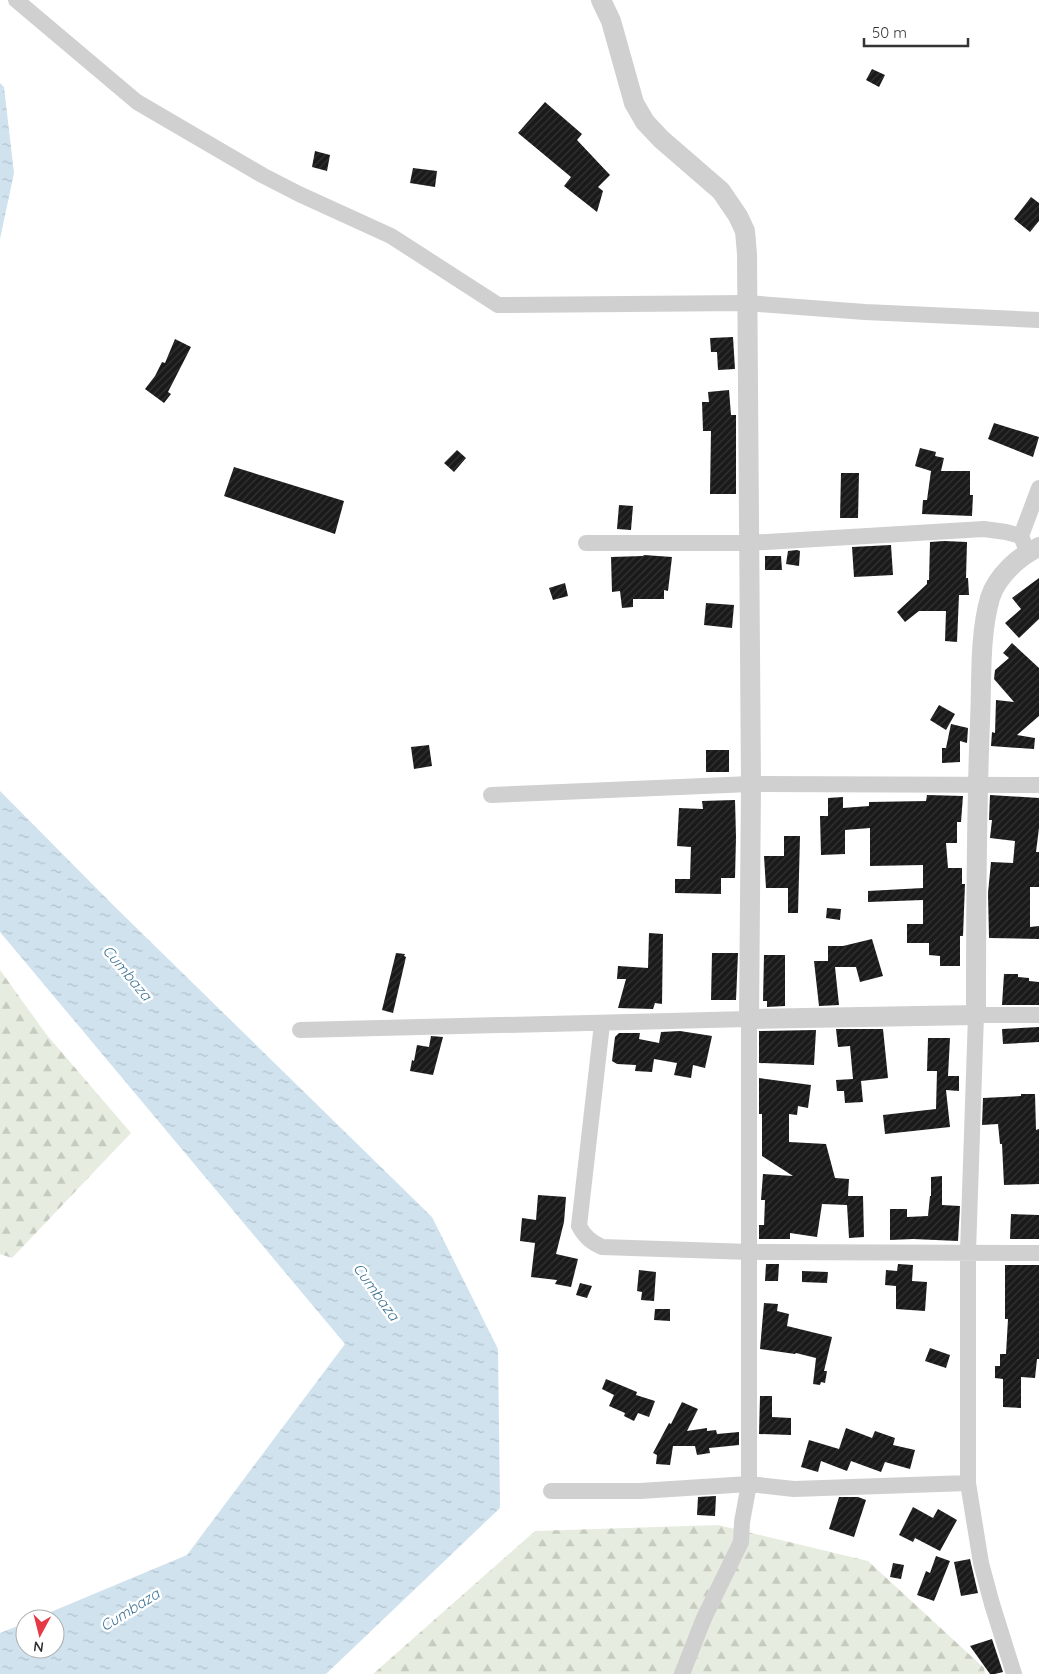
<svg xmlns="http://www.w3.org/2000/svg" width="1039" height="1674" font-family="Quicksand,sans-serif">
<defs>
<pattern id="forest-firs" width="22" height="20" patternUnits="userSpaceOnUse" patternTransform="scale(1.25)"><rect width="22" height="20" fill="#e6ecdf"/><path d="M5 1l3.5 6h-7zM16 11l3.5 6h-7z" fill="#c6cbc0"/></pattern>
<pattern id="water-ripples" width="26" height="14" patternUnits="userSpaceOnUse" patternTransform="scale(1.25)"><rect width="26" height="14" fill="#cfe2ee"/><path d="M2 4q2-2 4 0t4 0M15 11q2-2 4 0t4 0" fill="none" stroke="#b2c2cd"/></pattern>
<pattern id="building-hatch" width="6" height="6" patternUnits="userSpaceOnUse" patternTransform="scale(1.25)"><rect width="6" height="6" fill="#1a1a1a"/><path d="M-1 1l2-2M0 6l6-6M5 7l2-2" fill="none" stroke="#333"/></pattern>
</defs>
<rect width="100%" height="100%" fill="#fff"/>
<path fill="url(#forest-firs)" d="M0,970L46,1034L131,1133L12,1258L0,1254Z
M718,1525L868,1561L984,1668L985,1674H373L535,1531Z"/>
<path fill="url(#water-ripples)" d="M0,83L4,87L14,173L0,239Z
M0,791L113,905L432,1217L498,1349L500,1508L326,1674H0V1633L25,1623V1649H55V1619H34L187,1555L345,1344L0,932Z"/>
<path fill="url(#building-hatch)" d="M872,69L885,75L879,87L866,80Z
M545,102L582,134L577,140L610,175L598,187L603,191L597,212L564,186L571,177L518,133Z
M315,151L330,155L327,171L312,167Z
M413,168L437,171L435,187L410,183Z
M1031,197L1039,203V221L1030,232L1014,219Z
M733,337L735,369L718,370L717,352H711L710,338Z
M175,339L191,347L168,392L171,394L164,403L145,389L155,376L162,362L165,363Z
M729,390L731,415H736V494H710L711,431H703L702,402H709L708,392Z
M994,423L1039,437L1033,457L988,439Z
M920,448L936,452L935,456L944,458L941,471H970V495H973L972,516L922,514L923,500H927L931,471L915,466Z
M457,450L466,458L454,472L444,463Z
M234,467L344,501L335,534L224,496Z
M841,473H859L858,518H840Z
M619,505L633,506L631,530L617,529Z
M944,541L967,542L966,578H968L969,595H959L957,642L945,641L946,611H919L905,622L897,612L927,584V580H929L930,542Z
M891,545L893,575L854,577L852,547Z
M797,550L800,551L799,566L786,564L788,551Z
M644,555L672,557L668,591L664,590V599H633V607L622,608L620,591L612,592L611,557L643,556Z
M765,556H781L782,570H765Z
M1039,578V619L1019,638L1005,623L1021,609L1012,598Z
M565,583L568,596L553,600L549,588Z
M706,603L734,605L732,628L704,625Z
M1012,643L1039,668V716L1017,735L1035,738L1034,749L991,746L992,732L995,733L996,700L1014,702L994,679L995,670L1009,658L1003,653Z
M939,705L955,714L946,730L930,720Z
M951,724L968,728L967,743L960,741V762L942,763V748H946Z
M429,745L432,766L414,769L411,747Z
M706,750H729V772H706Z
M927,795L963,796L961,822H957V843H946L948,868H962V884H965L963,936H960V966H940V956L929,955V943H907V924H923V900L868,902V891L923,888V865L870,866V828L845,830V854L821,855L820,816H828V798L843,797V808L869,806V802L926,801Z
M990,795L1039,798V828L1036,852H1039V887H1030V927L1039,926V939L989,938L988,893L991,862L1013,863L1015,841L990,838L992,820H989Z
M735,800L736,837L735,878H721V894L675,893V879H690L691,847L677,846L679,808L703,809L702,801Z
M784,836H800L798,913H788V888H766L764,856H784Z
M827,908L841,909L840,920L826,918Z
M649,933L663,934L662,1004L655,1003L653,1009L618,1008L626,979H617L618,966L648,968Z
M872,939L883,976L860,982L856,967H835L839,1005L819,1006L814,961H828V946H843Z
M396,953L405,954L404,956L406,957L393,1013L382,1010Z
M712,953H738L736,1000H711Z
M764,955H785V1006L767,1007V1001H763Z
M1004,974H1018V977L1029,978V981L1039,982V1005H1002Z
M1039,1027V1042L1003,1044L1002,1029Z
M836,1029H883L888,1078L861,1081L863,1102L845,1103L844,1091H837L836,1080L853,1079L850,1046L838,1047Z
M816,1030L814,1065L759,1063V1031Z
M680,1031L712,1036L705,1068L693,1065L691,1078L674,1075L677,1063L654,1059L652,1072L635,1071L636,1065L617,1064L612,1061L615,1037L619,1033H640L639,1039L659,1043L661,1032Z
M431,1036L443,1037L433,1075L410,1071L412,1060L414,1061L417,1045L429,1047Z
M928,1038H950L948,1076H959V1091L946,1090L950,1127L885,1134L883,1115L936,1109L937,1071H927Z
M759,1078L811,1085L808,1108L798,1106L797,1115L789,1114V1142L826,1144L835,1178L849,1179L848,1196H863L864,1237L849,1238L847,1205L822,1204L817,1237L790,1233V1239H759V1225H764L765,1200H761L763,1174L793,1176L762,1156V1114H759Z
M1021,1094H1035L1036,1130L1039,1129V1184L1004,1185L1002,1144H1000L998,1124L982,1125L983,1098L1021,1096Z
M942,1176V1205L960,1206L958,1241L913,1239L890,1240V1209H907V1217L928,1216L930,1196H931V1177Z
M538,1195L566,1197L564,1222L556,1254L578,1259L571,1287L555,1284L557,1280L531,1277L535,1243L520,1241L522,1218L536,1220Z
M1011,1214L1039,1215V1239H1010Z
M766,1264H779L778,1281H765Z
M898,1264L913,1265L912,1281L927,1282L925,1311L896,1309V1286L885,1285L886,1270L897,1271Z
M1005,1265H1039V1359H1037L1035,1378L1021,1377V1408L1003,1407V1379L995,1378V1366H1000V1354H1006L1008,1319H1005Z
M639,1270L656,1272L654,1301L641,1300L642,1292L637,1291Z
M802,1271L828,1272L827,1283L802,1282Z
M580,1283L592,1286L587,1298L576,1295Z
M764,1303L778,1304L777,1311L789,1314L787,1326L832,1337L824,1371H827L825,1383L821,1382L820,1385L813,1384L816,1358L796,1353L795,1354L760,1349Z
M655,1309H670V1321L654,1320Z
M930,1348L950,1355L946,1368L925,1361Z
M606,1379L637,1392L636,1395L655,1401L649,1417L638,1413L634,1421L624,1416L625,1413L609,1406L614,1395L602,1389Z
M760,1396H772V1417L791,1418V1435L759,1434Z
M682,1402L698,1409L687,1431L707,1428V1431L716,1430L717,1434L739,1432V1445L709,1448L710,1453L697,1455L695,1446H673L670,1465L656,1464L657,1455L653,1453L669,1423L671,1424Z
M846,1428L872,1438L875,1431L895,1438L893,1445L915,1450L910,1469L885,1462L881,1472L851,1461L847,1471L821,1461L818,1472L801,1467L809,1440L839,1449Z
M716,1496L715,1516L697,1515L698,1497Z
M839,1497H858L866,1500L854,1537L829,1529Z
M913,1507L933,1518L938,1509L957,1520L940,1551L915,1538L913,1542L899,1535Z
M936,1556L950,1561L934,1601L917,1595L926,1571L930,1573Z
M970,1559L978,1593L961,1596L954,1562Z
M893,1563L904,1565L901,1579L890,1577Z
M992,1639L1003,1672L995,1674H990L970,1646Z"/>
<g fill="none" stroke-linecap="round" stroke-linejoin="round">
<path stroke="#d0d0d0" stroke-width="16" d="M16,0L137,102L262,175L299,194L391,236L498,305L746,303L865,312L1039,320
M586,543H748L984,529L1006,532L1021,536
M1025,546L1021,536L1039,488
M491,795L751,784L1039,785
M602,1024L579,1226C585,1237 591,1242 602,1247L750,1252L1039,1253
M300,1030C450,1025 600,1024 749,1019V1484L742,1522L741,1542L704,1618L682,1674
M551,1491H640L749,1484L794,1489L968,1483
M1014,1674L992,1604L981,1563L968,1483V1252L976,1015H1039"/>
<path stroke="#d0d0d0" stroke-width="20" d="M601,0L611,21L634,103L645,122L661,139L721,191L738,216L745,231L747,254L751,784L749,1019L976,1015C976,918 976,820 980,722C982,682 979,637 990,598C997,576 1019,556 1039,547"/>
</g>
<g text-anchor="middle" stroke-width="5" stroke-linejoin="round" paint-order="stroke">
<g font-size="15" font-style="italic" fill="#3f7597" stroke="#fff">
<text transform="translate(127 973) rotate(50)" y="5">Cumbaza</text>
<text transform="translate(376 1292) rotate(54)" y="5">Cumbaza</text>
<text transform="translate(130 1610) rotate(-32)" y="5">Cumbaza</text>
</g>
</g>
<g transform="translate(40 1634) rotate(187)"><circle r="24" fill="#ffffff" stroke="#adadad"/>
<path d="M0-4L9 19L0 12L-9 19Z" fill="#e63946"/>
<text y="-8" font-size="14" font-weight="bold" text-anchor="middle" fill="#333333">N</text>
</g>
<path d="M864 38v8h104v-8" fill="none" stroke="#333333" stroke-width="2.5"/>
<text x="872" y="38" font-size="15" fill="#333333" stroke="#ffffff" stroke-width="4" paint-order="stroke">50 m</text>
</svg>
